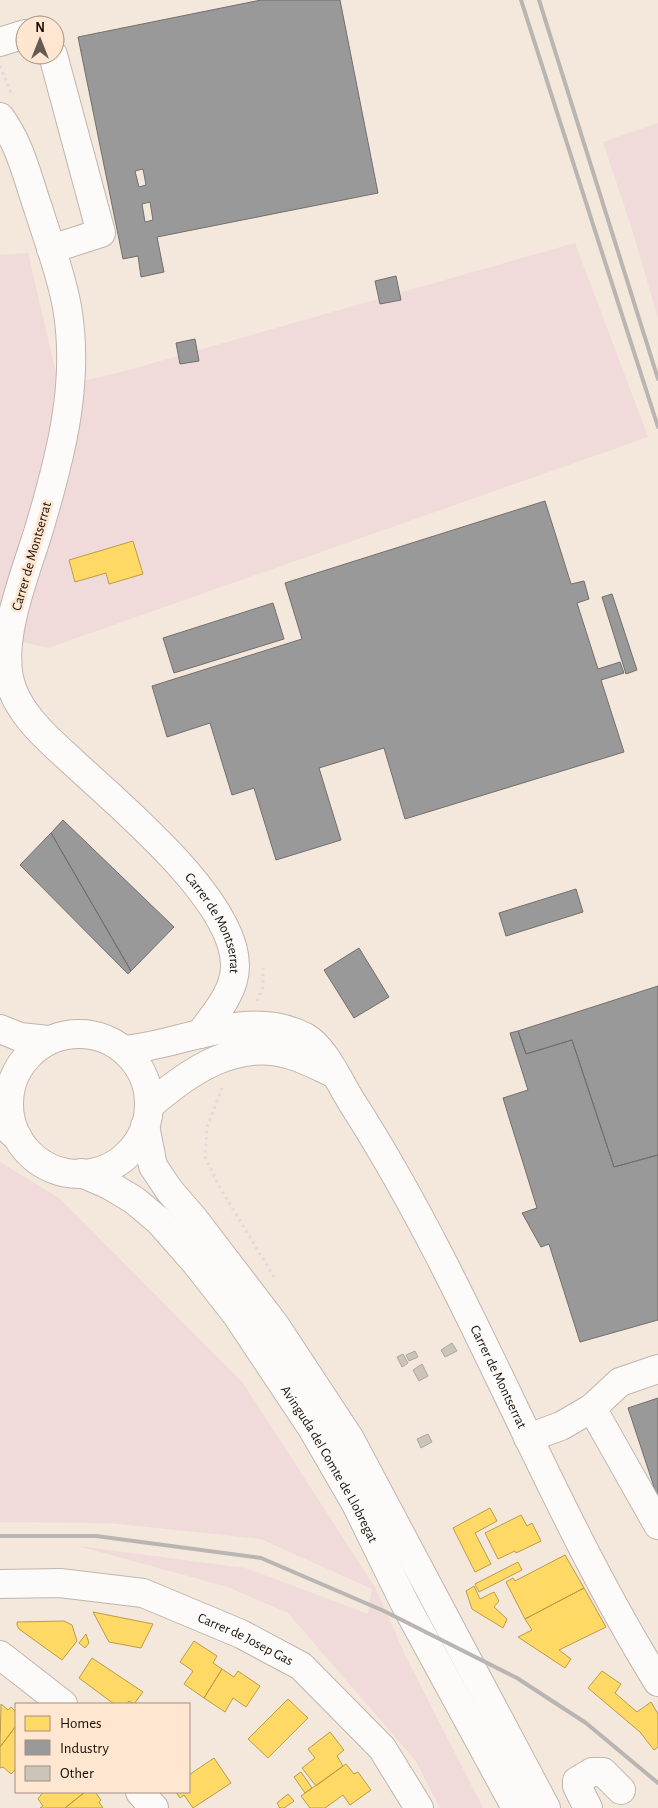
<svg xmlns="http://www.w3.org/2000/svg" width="658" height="1808" font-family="'Alegreya Sans',sans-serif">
<rect width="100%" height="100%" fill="#f4e7dc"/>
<path fill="#f0dada" d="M658,123V318L632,229L603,142Z
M575,243L648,437L48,648L0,637V255L28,253L59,386L118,373Z
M0,1162L59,1198L243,1383L376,1589L405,1655L483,1808H440L416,1761L288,1613L228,1587L78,1546L245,1568L368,1614L372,1589L261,1539L110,1523L0,1522Z"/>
<path fill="#ffd966" stroke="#ba9c49" d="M133,541L143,574L109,584L106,573L75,582L69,560Z
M490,1508L497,1521L475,1533L491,1564L475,1572L453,1528Z
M521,1515L527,1526L532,1523L541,1541L516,1553L515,1551L498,1559L485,1533Z
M565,1555L584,1588L525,1619L506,1582L513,1578L515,1581Z
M518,1562L522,1570L479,1592L475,1584Z
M474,1586L480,1599L494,1592L499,1601L494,1607L507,1619L503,1628L472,1609L466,1591Z
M584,1588L606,1627L559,1650L571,1659L565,1668L518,1637L532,1630L525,1619Z
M93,1612L153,1624L141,1648L109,1642Z
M64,1621L72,1625L77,1641L62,1660L19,1629L17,1625V1622Z
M86,1634L89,1643L85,1648L79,1643Z
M194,1641L217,1656L213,1663L222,1669L204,1698L184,1684L193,1671L180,1662Z
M92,1658L143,1692L134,1704L129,1701L127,1704H114L79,1678Z
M222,1669L234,1677L238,1671L260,1686L246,1707L233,1698L225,1712L204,1698Z
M602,1671L621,1684L615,1693L637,1712L651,1702L658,1714V1747L654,1750L640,1732L588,1688Z
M288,1699L308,1718L268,1758L248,1739Z
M1,1704L8,1710L11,1707L16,1712V1726L0,1747Z
M16,1726V1769L11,1774L3,1767L0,1768V1747Z
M330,1732L344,1750L337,1756L343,1766L316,1786L302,1768L315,1758L308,1749Z
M214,1758L231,1783L193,1808L184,1795L180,1798L176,1792H189V1775Z
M346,1764L354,1774L358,1772L371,1790L350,1805L343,1795L325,1808H310L301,1796Z
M301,1772L312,1788L305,1793L294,1777Z
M43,1792H85L65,1808H40L43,1806L38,1799Z
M85,1792H95L101,1800L99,1802L103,1808H65Z
M288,1794L294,1801L284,1808H280L277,1803Z"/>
<path fill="#999" stroke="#726f6d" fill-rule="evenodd" d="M261,0H340L378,193L157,237L164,272L141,277L138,256L123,259L78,37ZM143,169L146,185L139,187L135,171ZM150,202L153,220L145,222L142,204Z
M396,276L401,300L380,304L375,281Z
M195,339L199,361L180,364L176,343Z
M545,501L571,584L584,581L589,599L577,603L598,669L620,662L624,673L601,680L624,752L405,819L384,748L319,768L341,840L276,860L254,788L232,795L210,723L167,737L152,686L302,639L285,583Z
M612,594L637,670L626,674L602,597Z
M273,603L284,639L174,673L163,638Z
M63,820L174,927L131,971L51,833Z
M51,833L131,971L128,974L20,865Z
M576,889L583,912L506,936L499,913Z
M359,948L389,997L354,1018L324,970Z
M658,986V1155L614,1167L572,1040L526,1054L518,1031Z
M518,1031L526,1054L572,1040L614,1167L658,1155V1320L580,1342L549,1244L541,1247L522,1213L537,1208L503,1098L528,1090L510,1033Z
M658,1398V1496H657L628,1408Z"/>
<path fill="#cbc4b8" stroke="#aea79c" d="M452,1343L457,1351L445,1357L441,1350Z
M415,1351L418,1357L409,1361L406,1355Z
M403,1354L408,1363L402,1367L397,1357Z
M422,1364L428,1376L419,1381L413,1370Z
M428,1434L432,1442L421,1448L417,1439Z"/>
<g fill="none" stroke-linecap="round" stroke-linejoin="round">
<defs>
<g id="minor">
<path d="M0,42L25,34"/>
<path id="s1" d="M0,117C20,144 27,176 38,208C48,240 61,273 67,307C80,382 61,455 40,526C27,570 0,632 9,678C16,713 49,740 74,763C120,806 236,901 235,966C235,992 215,1014 200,1034"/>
<path d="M51,249L101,233L53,55"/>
<path id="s2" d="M124,1050C183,1045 247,1007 305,1037C325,1048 340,1084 353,1104C471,1288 543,1496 658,1682"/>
<path d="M149,1106C188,1072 236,1038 291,1055C305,1059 320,1067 333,1073"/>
<path d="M592,1408L658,1525"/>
<path d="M528,1438L561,1426L592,1408L620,1382L658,1369"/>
<path id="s3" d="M0,1584L60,1583L143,1593L241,1634L301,1666L382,1748L419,1808"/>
<path d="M0,1655L63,1704"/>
<path d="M140,1792L154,1808"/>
<path d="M588,1808L577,1786V1781L592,1772H603L621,1790"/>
</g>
<g id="major">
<circle cx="79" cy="1104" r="70"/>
<path d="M145,1126L153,1166L169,1190L194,1219L275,1325L350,1439L546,1808"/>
<path id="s4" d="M81,1173L109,1185L134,1200L159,1221L196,1263L236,1314L312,1428L356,1504L404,1602L516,1808"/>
</g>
<path id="highway" d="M0,1029L20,1037L48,1040
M0,1121L18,1138"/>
</defs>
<use href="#minor" stroke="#c0b5ac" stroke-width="30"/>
<use href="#major" stroke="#c0b5ac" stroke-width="30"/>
<use href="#highway" stroke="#c0b5ac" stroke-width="30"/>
<path stroke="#dfdbd8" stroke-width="3" stroke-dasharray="2.5 4" stroke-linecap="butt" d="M0,66L11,93
M257,1001L263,987V968
M222,1088L207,1127L205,1157L219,1186L274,1277"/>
<use href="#minor" stroke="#fdfbfa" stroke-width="28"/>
<use href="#major" stroke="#fdfbfa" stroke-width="28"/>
<use href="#highway" stroke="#fdfbfa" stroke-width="28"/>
<path stroke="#b8b5b2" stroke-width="4" d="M521,0L658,427
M539,0L658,379
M0,1536H96L261,1558L384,1611L517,1678L586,1723L658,1783"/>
</g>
<g text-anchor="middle" stroke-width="5" stroke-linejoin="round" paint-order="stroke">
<g font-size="14" fill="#180e06" stroke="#fee6d1">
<text transform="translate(31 556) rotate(-74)" y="5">Carrer de Montserrat</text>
<text dy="5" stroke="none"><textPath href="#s1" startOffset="906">Carrer de Montserrat</textPath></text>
<text dy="5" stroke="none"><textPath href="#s2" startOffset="578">Carrer de Montserrat</textPath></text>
<text dy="5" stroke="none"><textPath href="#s4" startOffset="390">Avinguda del Comte de Llobregat</textPath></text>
<text dy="5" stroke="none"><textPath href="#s3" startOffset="256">Carrer de Josep Gas</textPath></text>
</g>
</g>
<rect x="15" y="1703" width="175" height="90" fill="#fee6d1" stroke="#a29080"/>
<rect x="25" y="1716" width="25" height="15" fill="#ffd966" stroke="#a29080"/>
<text x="60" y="1728" font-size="15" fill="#180e06">Homes</text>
<rect x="25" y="1740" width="25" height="15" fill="#999999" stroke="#a29080"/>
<text x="60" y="1753" font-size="15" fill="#180e06">Industry</text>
<rect x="25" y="1766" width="25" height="15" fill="#cbc4b8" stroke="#a29080"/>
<text x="60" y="1778" font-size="15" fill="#180e06">Other</text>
<g transform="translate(40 40)"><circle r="24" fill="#fee6d1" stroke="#a29080"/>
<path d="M0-4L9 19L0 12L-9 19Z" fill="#655a51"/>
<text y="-8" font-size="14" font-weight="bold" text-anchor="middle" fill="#180e06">N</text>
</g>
</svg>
